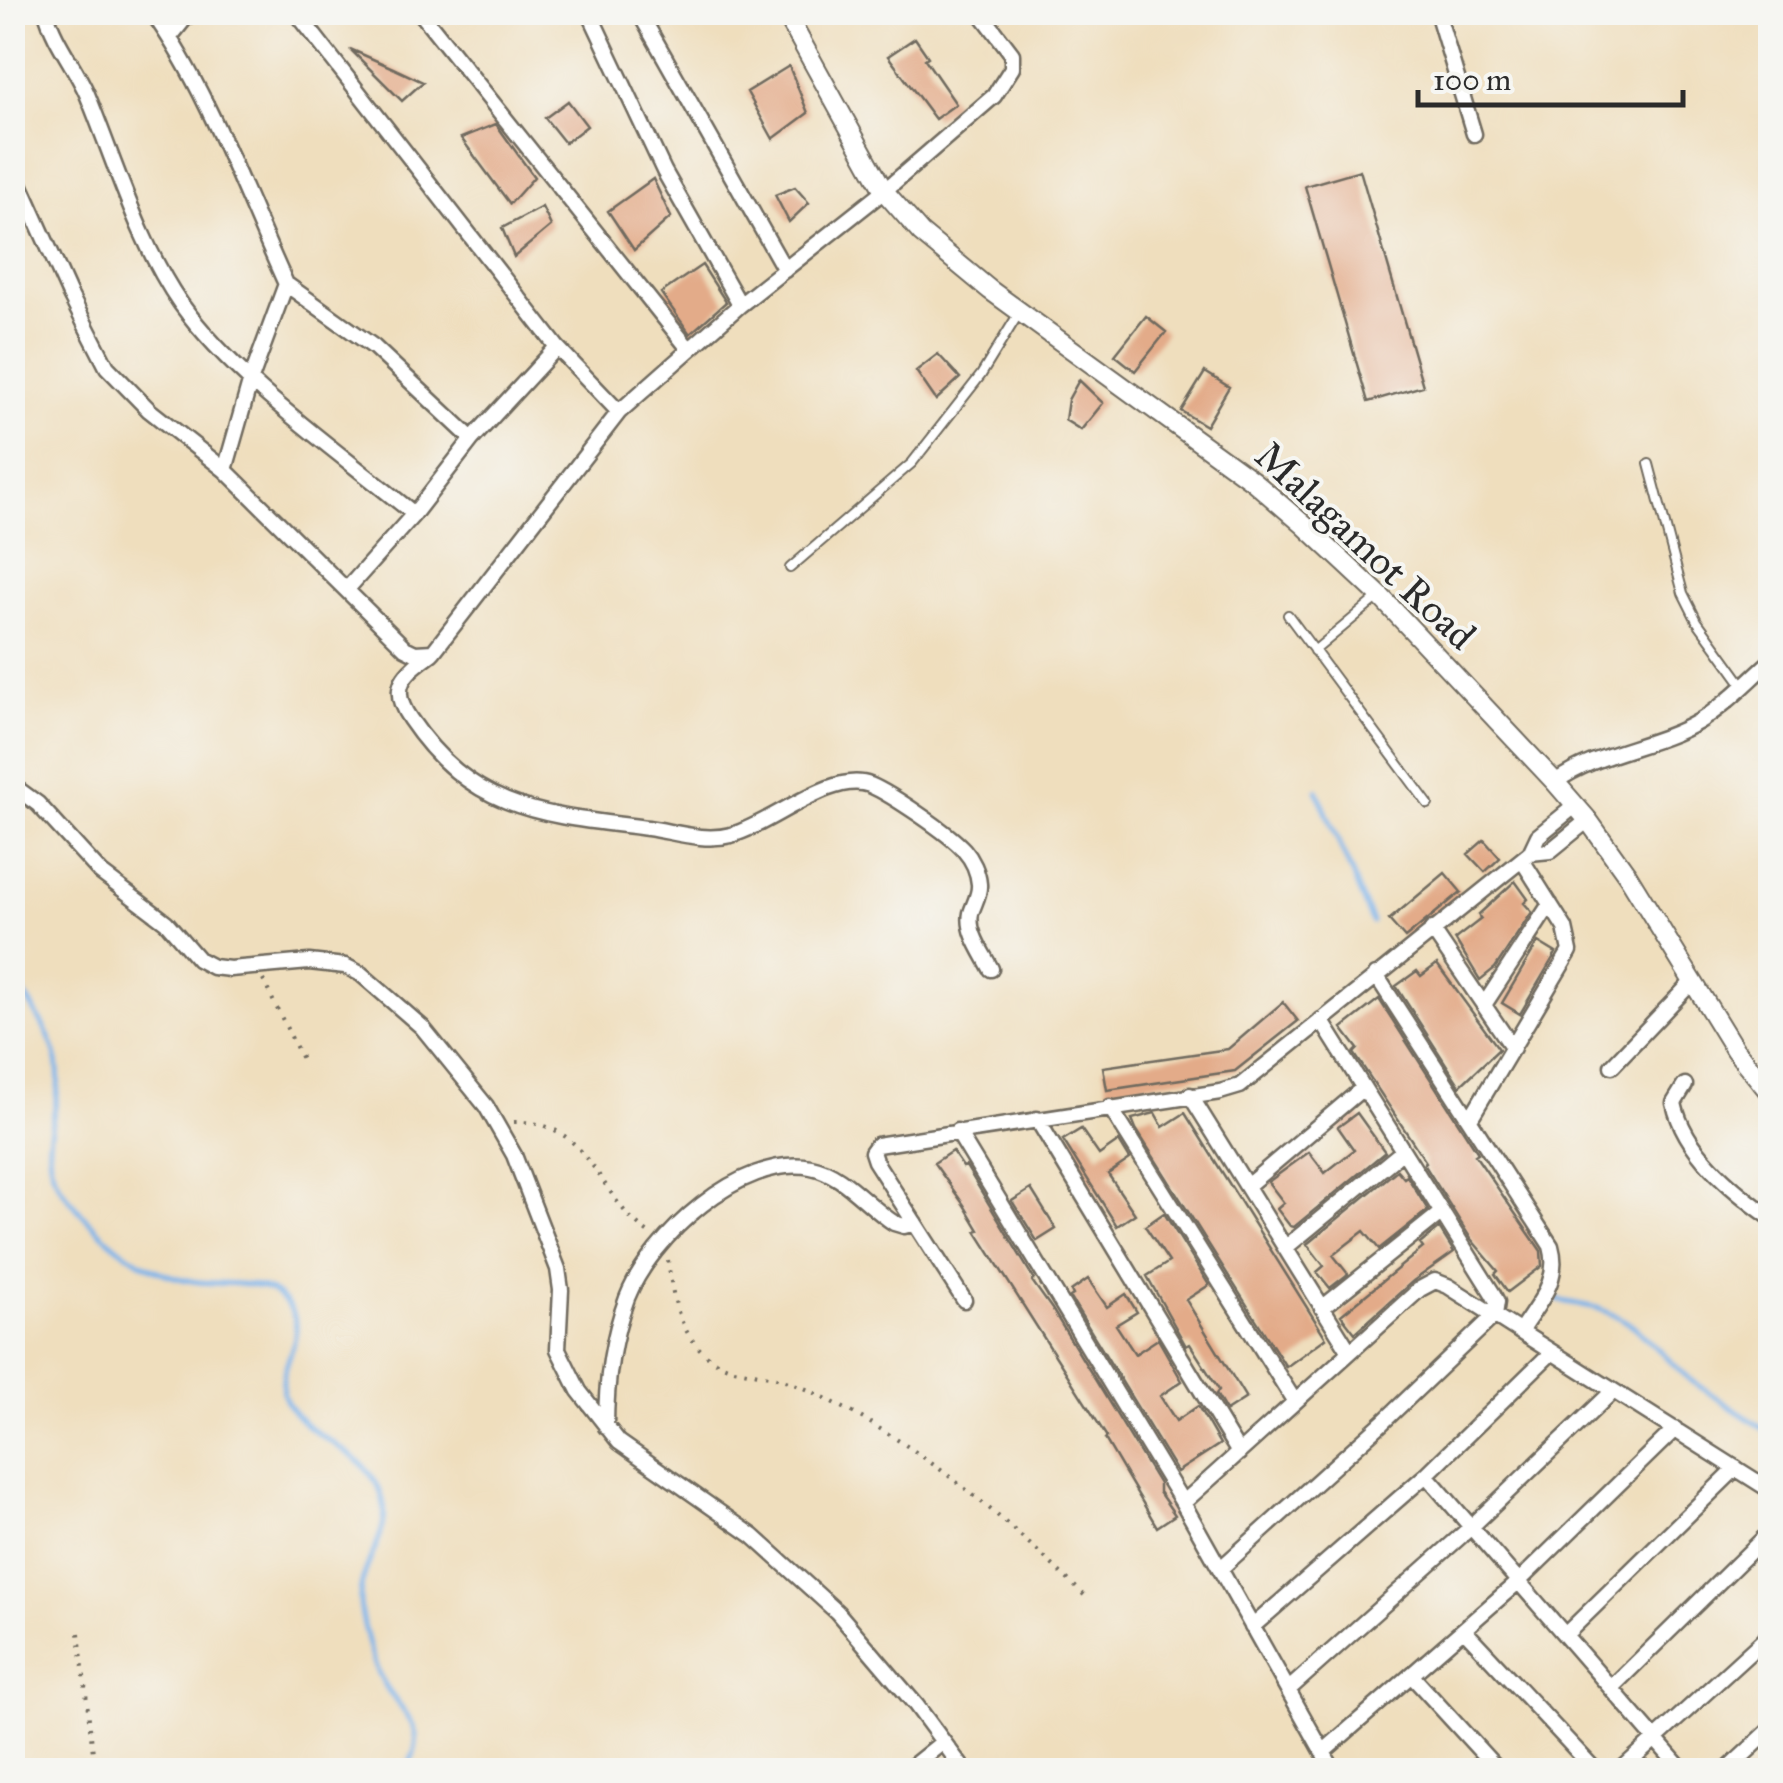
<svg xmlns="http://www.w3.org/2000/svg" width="1783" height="1783" font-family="'IM FELL Great Primer',serif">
<rect width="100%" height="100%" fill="#f6f6f2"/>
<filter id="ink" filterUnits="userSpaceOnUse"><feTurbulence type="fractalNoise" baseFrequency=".01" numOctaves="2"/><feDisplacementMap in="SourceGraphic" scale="20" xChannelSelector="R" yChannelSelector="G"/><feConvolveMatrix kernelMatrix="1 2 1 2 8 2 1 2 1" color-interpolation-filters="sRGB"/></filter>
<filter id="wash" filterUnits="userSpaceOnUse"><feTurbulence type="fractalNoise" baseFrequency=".0048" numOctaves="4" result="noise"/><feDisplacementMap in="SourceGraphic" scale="40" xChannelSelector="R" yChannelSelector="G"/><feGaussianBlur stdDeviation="2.25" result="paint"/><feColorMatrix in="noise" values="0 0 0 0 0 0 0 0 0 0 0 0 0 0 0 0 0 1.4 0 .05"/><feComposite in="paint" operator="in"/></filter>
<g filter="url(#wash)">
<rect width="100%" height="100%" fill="#efdebd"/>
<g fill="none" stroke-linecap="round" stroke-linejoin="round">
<path stroke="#7ab3ea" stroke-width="5" d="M1317,790L1372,922
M12,974C27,1001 51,1031 57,1061C66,1111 29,1145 64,1192C95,1233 139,1272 192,1281C218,1286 259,1278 280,1297C321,1335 268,1365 287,1402C308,1442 366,1446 382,1496C394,1533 361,1561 360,1597C359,1611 365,1628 368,1641C371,1655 377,1671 384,1684C392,1699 413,1718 416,1735C418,1747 412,1760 406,1770
M1557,1300L1597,1308L1619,1317L1635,1327L1690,1380L1770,1433"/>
</g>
<g id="blocks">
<path fill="#e3ab89" d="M915,38L928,57L925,59L956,104L935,119L888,56Z
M350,49L393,68L423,82L402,101Z
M789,66L808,113L773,139L747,92Z
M568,101L587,126L565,143L545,118Z
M496,124L534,177L510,204L461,138Z
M1360,170L1423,386L1368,402L1305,186Z
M653,179L671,217L634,250L608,211Z
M795,187L809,203L789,222L775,195Z
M542,207L551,226L514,257L502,228Z
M702,265L726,302L690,334L661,293Z
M1146,316L1166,332L1135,371L1115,355Z
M938,354L960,378L936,400L916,371Z
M1205,372L1229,387L1206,426L1181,411Z
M1079,380L1103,403L1081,430L1065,420L1068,400Z
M1484,840L1500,858L1485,872L1468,854Z
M1445,873L1461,892L1405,938L1389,920Z
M1515,881L1528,899L1524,903L1532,912L1495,968L1480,980L1455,939L1481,919L1478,915Z
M1538,942L1556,953L1520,1014L1502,1003Z
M1437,964L1499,1049L1460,1086L1396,986L1417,971L1421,976Z
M1379,999L1478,1153L1475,1155L1541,1251L1542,1266L1508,1292L1495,1274L1498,1271L1471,1239L1424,1164L1426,1162L1354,1053L1358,1049L1342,1028Z
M1283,1002L1298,1021L1235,1071L1107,1090L1103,1067L1228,1049Z
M1155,1113L1163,1127L1185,1113L1326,1338L1286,1367L1136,1129L1132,1119Z
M1357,1113L1385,1152L1294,1227L1290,1226L1277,1209L1284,1203L1268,1182L1309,1152L1325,1173L1354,1150L1338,1127Z
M1081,1129L1099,1155L1119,1141L1130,1159L1108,1174L1135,1214L1117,1226L1063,1140Z
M952,1151L963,1167L966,1166L1034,1279L1032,1281L1052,1309L1159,1484V1492L1175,1515L1157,1527L1105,1439L1107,1437L976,1231L979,1230L964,1205L934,1163Z
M1397,1170L1404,1178L1407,1176L1428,1210L1379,1249L1364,1231L1333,1255L1348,1274L1330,1288L1317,1272L1324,1266L1307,1244Z
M1031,1189L1056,1229L1037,1241L1012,1201Z
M1164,1213L1209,1285L1186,1300L1246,1398L1226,1411L1216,1394L1219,1390L1190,1344L1186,1346L1147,1276L1169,1262L1145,1226Z
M1439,1228L1454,1252L1413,1281L1355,1333L1341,1315L1423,1248L1420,1244Z
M1088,1279L1107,1307L1126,1294L1137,1312L1116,1325L1135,1354L1158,1339L1182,1381L1160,1396L1176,1421L1198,1406L1220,1444L1177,1472L1070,1297L1073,1295L1071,1291Z"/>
</g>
</g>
<g filter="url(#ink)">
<use href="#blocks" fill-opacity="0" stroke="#706a5e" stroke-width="2.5"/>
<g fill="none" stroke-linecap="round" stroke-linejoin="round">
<defs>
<path id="service" d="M1649,464L1683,593L1697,621L1744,686
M790,568L912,463L981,375L1019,313
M1288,615L1428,804
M1314,651L1380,596"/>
<path id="minor" d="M46,12C54,42 75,66 87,94C115,162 139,244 181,304C238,383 338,451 414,514
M152,12C207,88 246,197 286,284L251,379L225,470
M296,12L557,347L619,412
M420,12L689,349
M589,12L664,171L740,305
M639,12L785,270
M1437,12L1474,134
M170,37L190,12
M12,166L69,293L107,367L149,410L225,470L405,648L415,653L433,652L619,412L740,305L884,191L994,96L1012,68V54L980,12
M286,284L374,347L472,439
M348,588L414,514L472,439L557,347
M432,653C406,672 387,686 410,719C474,813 545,815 648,828C675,832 704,842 731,835C770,825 832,770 870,785C891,794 949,833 964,850C972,859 978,872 979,884C980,895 974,903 971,913C967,932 983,953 991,969
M1555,782C1599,751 1653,748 1698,722C1725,706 1747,682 1770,662
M12,785L38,804L101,873L166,922L198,959L213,967L230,969L309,962L345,966L361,974L422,1027L486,1106L514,1155L558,1269L561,1290L558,1349L579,1391L619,1442L753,1536L837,1612L916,1705L964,1770
M1530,853L1550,851L1588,820
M1432,929L1513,1048
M1376,975L1551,1246C1561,1281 1538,1303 1520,1332
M1484,1005L1550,904
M1612,1066L1692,982
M1685,1085L1674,1103C1684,1151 1732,1190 1770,1217
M1190,1095L1350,1352
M1110,1107L1295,1402
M1037,1119L1239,1453
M1470,1119L1570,951L1565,928L1522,860
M957,1131L1183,1503L1333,1770
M1247,1186L1363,1088
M1285,1248L1403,1151
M964,1300L875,1161L872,1152L877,1145L1220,1092L1240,1086L1530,853L1538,836L1576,805
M1322,1308L1442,1212
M606,1427C606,1385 612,1338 627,1298C651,1237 741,1154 811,1167C843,1173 867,1206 894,1223L904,1226L915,1223
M1426,1475L1682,1770
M1183,1503L1420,1289L1435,1281L1448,1286L1770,1490
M1220,1569L1382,1423L1495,1315L1497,1302L1493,1294L1321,1020
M1252,1627L1426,1475L1552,1352
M1464,1630L1595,1770
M1565,1635L1736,1468
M1412,1676L1498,1770
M1611,1688L1770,1532
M1288,1690L1471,1527L1613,1391
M1323,1752L1519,1581L1675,1429
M908,1770L943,1742
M1621,1770L1770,1634
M1727,1770L1770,1730"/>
<path id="tertiary" d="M785,12L884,191L921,233L990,290L1253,481L1304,525L1380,596L1555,782L1588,820L1628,876L1735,1050L1770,1093"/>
</defs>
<use href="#service" stroke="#706a5e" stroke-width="12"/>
<use href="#minor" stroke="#706a5e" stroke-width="19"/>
<use href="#tertiary" stroke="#706a5e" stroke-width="22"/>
<path stroke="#706a5e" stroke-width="4" stroke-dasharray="2.5 8" stroke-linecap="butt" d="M263,980L304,1063
M514,1122C592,1119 597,1200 650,1234
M668,1260C672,1293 677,1327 702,1351C726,1374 751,1370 780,1379C802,1386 822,1396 842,1407C937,1458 1007,1521 1084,1595
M79,1633L95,1770"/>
<use href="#service" stroke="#fff" stroke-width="8"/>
<use href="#minor" stroke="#fff" stroke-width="14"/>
<use href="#tertiary" stroke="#fff" stroke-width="18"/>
</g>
</g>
<g text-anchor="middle" stroke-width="8" stroke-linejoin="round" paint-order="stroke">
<g font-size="40" fill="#2b2b2b" stroke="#f6f6f2">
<text transform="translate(1366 545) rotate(43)" y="14">Malagamot Road</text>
</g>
</g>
<rect width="1783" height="1783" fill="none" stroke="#f6f6f2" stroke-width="50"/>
<path d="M1418 90v15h265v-15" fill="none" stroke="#2b2b2b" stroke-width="5"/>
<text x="1433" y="90" font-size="30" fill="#2b2b2b" stroke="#f6f6f2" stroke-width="8" paint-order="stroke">100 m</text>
</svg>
